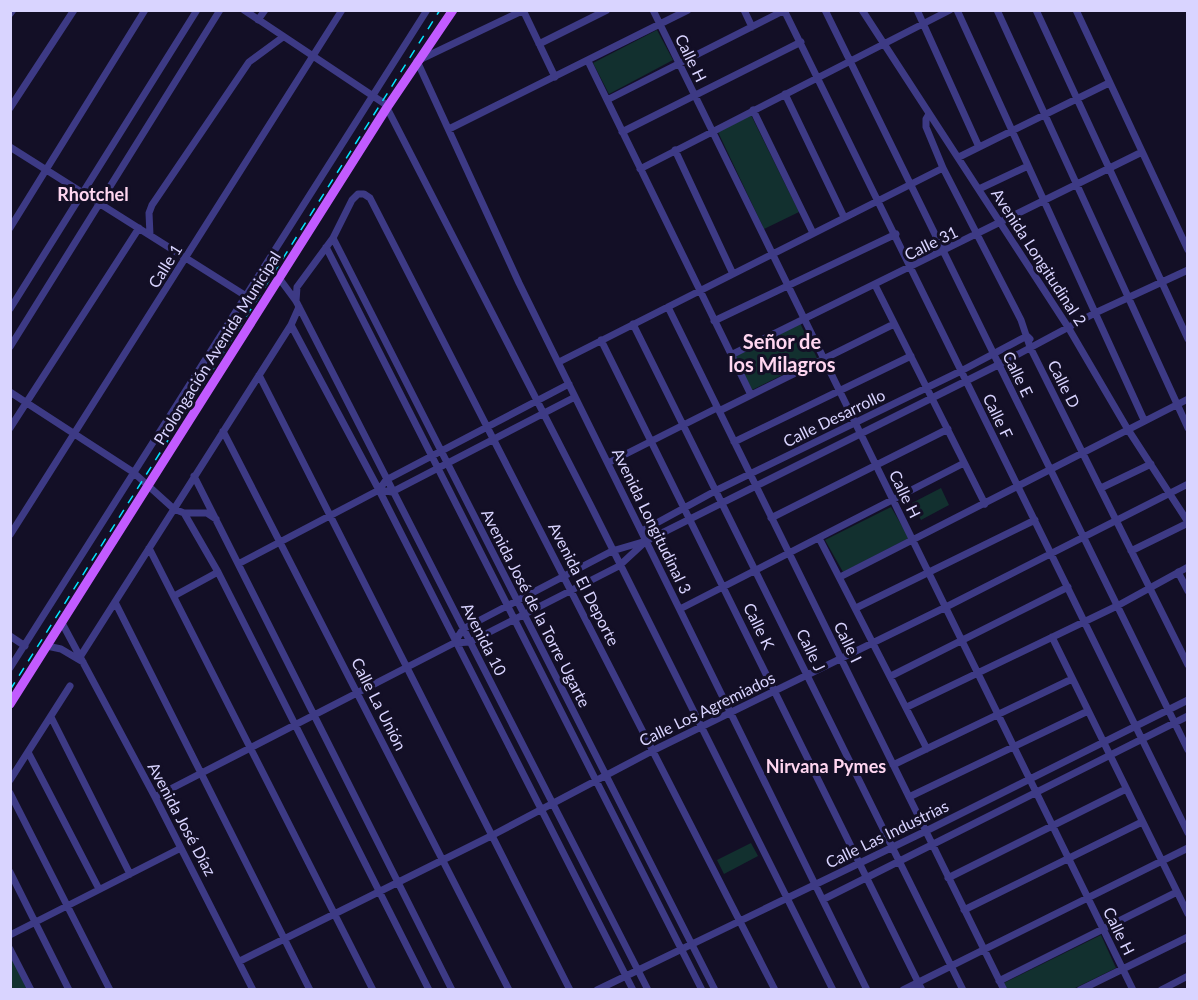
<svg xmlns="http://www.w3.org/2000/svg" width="1198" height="1000" font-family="Lato,sans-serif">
<rect width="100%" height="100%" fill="#130f26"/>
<path fill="#12302f" d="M657,30L673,60L609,94L593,63Z
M751,115L799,212L764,229L718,132Z
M800,323L817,358L752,390L734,356Z
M941,488L949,505L921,520L912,503Z
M891,507L909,538L843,572L825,540Z
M751,843L758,856L724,874L717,860Z
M1101,935L1116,968L1073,989H1007L1004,983Z
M11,953L29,989H11Z"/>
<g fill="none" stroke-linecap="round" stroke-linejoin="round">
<path stroke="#3d3a85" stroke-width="7" d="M244,10L385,104L590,504L833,990
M523,10L555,77
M524,10L417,61L519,283L867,990
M653,10L1133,990
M744,10L752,27
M784,10L1188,833
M825,10L1188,750
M862,10L1068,327L1127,428L1188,522
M917,10L979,147
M957,10L1144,420
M997,10L1188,428
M1036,10L1188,339
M1076,10L1188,250
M10,14L13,10
M258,20L265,10
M539,44L607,10
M588,61L751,395
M785,94L844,217
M607,100L785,10
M10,108L74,10
M753,110L813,233
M929,114L926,119V127L943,168L1021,320L1030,347L1188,665
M449,129L688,10
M622,132L801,42
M10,147L246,296
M675,150L733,274
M959,157L1109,83
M640,169L950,10
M979,189L1028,166
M10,228L145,10
M150,235L149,213L152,205L249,62L283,37
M333,238L715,990
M326,247L702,990
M279,278L296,301L648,990
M875,285L985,504
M296,301L297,287L333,238L352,200L358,194H364L370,198L775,990
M668,307L1004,990
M10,309L197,10
M714,321L896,234
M633,324L963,990
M291,325L379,490L633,990
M601,340L922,990
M10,347L220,10
M731,355L1142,152
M559,362L943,168
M259,375L570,990
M10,392L133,472L174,509L184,513L218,572L429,990
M719,411L894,324
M10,428L139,228
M223,431L509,990
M734,442L911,356
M608,463L717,408
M194,476L452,990
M1101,488L1151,464
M379,490L392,492L575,397
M184,513H207L216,519
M771,518L948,429
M642,531L717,490L961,371L1027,336L1030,339
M10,535L342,10
M819,538L927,749
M149,548L373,990
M1131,551L1188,523
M240,563L379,490L386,480L569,384
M1178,572L1188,591
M840,577L1188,399
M174,596L218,572
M115,602L310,990
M856,608L1035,520
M680,609L964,463
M62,623L155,797L253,990
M10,636L25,646
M1052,637L1188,914
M454,643L463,629L612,551L646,541L998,365L1095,313L1188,270
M47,646L61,649L83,662
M80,657L291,325L299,307
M10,668L427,10
M891,676L1068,587
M907,707L1117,606L1188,567
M51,717L130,874
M28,752L99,889
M893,765L1072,679
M10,780L70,686
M10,793L110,990
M155,797L454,643L470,642L619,566L645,542
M909,797L1088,711
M10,872L69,990
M948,878L1126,789
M824,899L1188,716
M964,910L1142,822
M10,935L181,848
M10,949L31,990
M240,961L491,836L654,750L946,607L1188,484
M999,981L1177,892
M597,990L926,831L1188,700
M903,990L1188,848
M1080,990L1188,937
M1161,990L1188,976"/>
<path stroke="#c25bff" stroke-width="9" d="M10,704L386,109L453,10"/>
<path stroke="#00e5ff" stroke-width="1.5" stroke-dasharray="9 8" stroke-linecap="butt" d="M10,690L440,10"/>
</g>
<g text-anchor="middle" stroke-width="6" stroke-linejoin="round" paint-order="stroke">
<g font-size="16" fill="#d9d4ff" stroke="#130f26">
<text transform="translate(691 58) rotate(64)" y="6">Calle H</text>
<text transform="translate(931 243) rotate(-26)" y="6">Calle 31</text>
<text transform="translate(1039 257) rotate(57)" y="6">Avenida Longitudinal 2</text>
<text transform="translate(165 266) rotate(-58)" y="6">Calle 1</text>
<text transform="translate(217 348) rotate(-58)" y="6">Prolongación Avenida Municipal</text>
<text transform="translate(1018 374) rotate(64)" y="6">Calle E</text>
<text transform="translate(1064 384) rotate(63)" y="6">Calle D</text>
<text transform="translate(998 416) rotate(64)" y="6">Calle F</text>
<text transform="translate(834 418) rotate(-26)" y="6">Calle Desarrollo</text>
<text transform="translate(905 494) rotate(64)" y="6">Calle H</text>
<text transform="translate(652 521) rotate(64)" y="6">Avenida Longitudinal 3</text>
<text transform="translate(584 584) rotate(63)" y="6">Avenida El Deporte</text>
<text transform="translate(536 608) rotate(63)" y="6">Avenida José de la Torre Ugarte</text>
<text transform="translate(759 626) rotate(64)" y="6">Calle K</text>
<text transform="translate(484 639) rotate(63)" y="6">Avenida 10</text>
<text transform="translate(848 642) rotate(64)" y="6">Calle I</text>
<text transform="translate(811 650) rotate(64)" y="6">Calle J</text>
<text transform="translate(379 704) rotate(63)" y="6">Calle La Unión</text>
<text transform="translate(707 709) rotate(-26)" y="6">Calle Los Agremiados</text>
<text transform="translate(182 819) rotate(62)" y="6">Avenida José Díaz</text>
<text transform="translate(887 834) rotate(-26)" y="6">Calle Las Industrias</text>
<text transform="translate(1119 931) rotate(64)" y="6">Calle H</text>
</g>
<g font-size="18" font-weight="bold" fill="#ffd6f0" stroke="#130f26">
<text x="93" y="201">Rhotchel</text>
<text x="826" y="773">Nirvana Pymes</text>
</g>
<g font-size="20" font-weight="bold" fill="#ffd6f0" stroke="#130f26">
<text x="782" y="349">Señor de<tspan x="782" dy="23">los Milagros</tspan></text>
</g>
</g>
<rect width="1198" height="1000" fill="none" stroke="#d9d4ff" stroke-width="24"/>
</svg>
